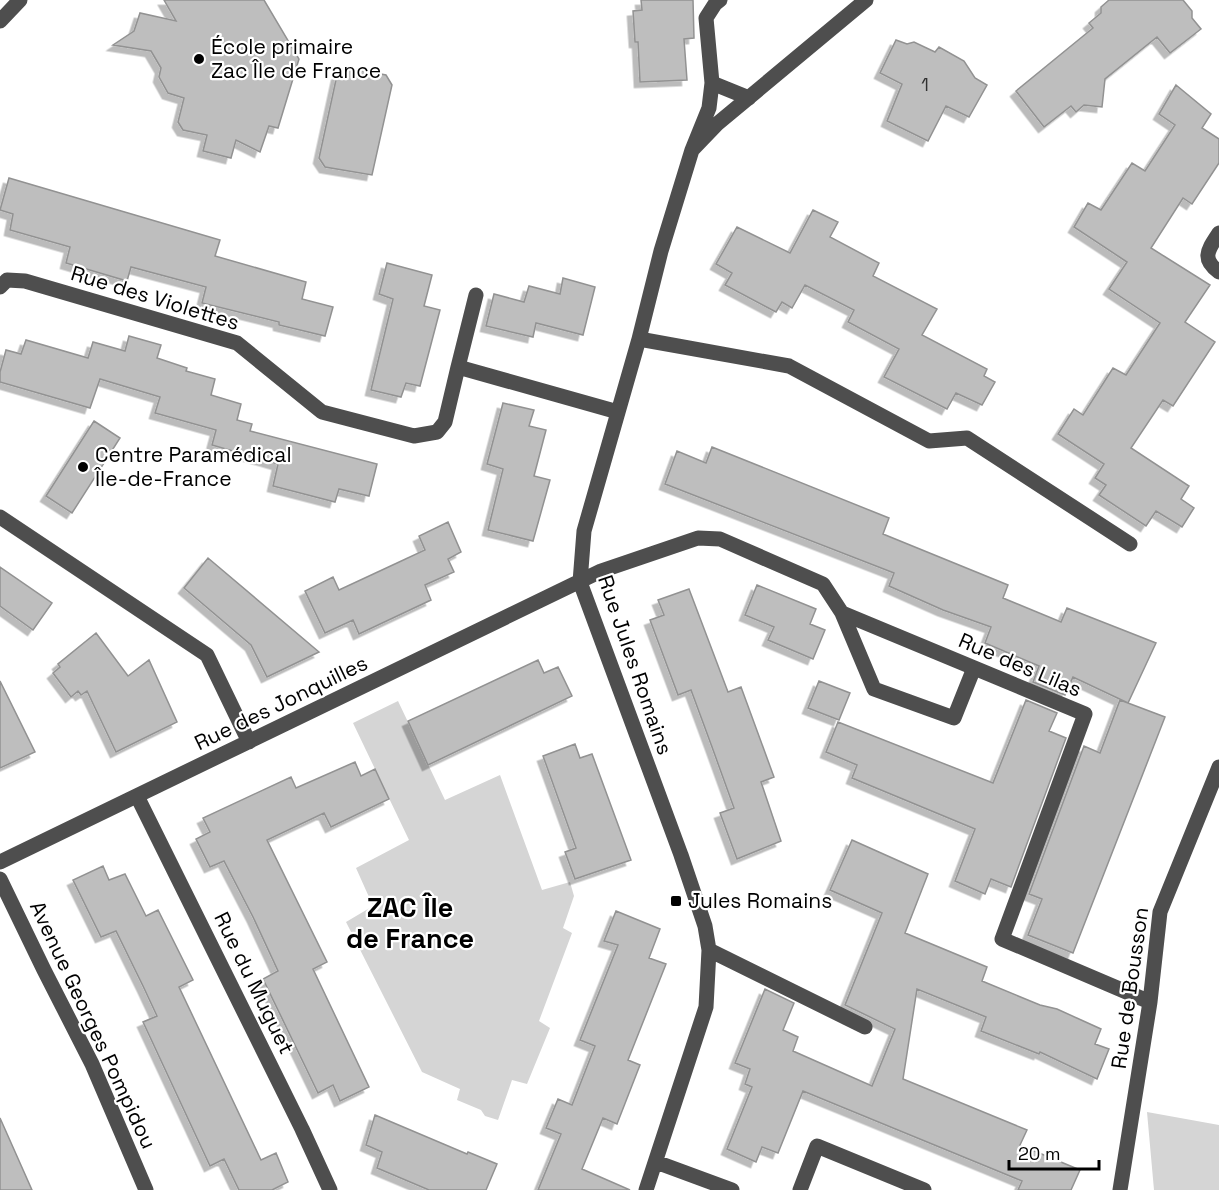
<svg xmlns="http://www.w3.org/2000/svg" width="1219" height="1190" font-family="'Space Grotesk',sans-serif">
<defs>
<filter id="shadow"><feDropShadow dx="-5.5" dy="5.5" stdDeviation="0" flood-color="#0004"/></filter>
</defs>
<rect width="100%" height="100%" fill="#fff"/>
<path fill="#d5d5d5" d="M398,701L445,800L500,775L542,890L570,882L574,896L563,928L572,933L539,1021L550,1028L527,1084L512,1080L498,1120L485,1116L481,1110L457,1100L460,1089L422,1072L346,922L373,906L356,868L409,840L353,723Z
M1147,1112L1219,1125V1190H1154Z"/>
<path fill="#bebebe" stroke="#929292" stroke-width="1.5" filter="url(#shadow)" d="M164,0H264L299,59L278,128L269,126L260,152L236,140L231,158L203,151L207,135L183,130L178,122L184,98L168,93L159,77L161,68L151,51L113,45L134,31L140,13L176,21Z
M641,0H693L694,38L684,39L687,80L640,82L638,42H635L633,11L642,10Z
M1109,0H1183L1192,11V18L1201,29L1170,53L1157,37L1105,79L1102,107L1084,105L1076,112L1071,106L1044,127L1016,91L1093,28L1089,23L1101,13V7Z
M896,40L907,44L914,42L935,52L939,47L964,61L975,78L987,85L969,117L946,106L928,141L887,121L902,84L880,73Z
M348,68L386,75L392,85L372,175L325,167L319,158L337,75Z
M1176,85L1211,114L1202,128L1219,139V163L1192,204L1183,198L1151,248L1210,285L1185,322L1215,342L1173,406L1163,400L1131,448L1189,486L1181,499L1194,508L1182,527L1156,511L1146,526L1099,495L1106,485L1095,478L1104,464L1058,434L1074,409L1083,415L1113,368L1126,375L1160,323L1109,289L1127,262L1074,227L1088,203L1101,210L1132,163L1145,171L1175,125L1159,114Z
M9,178L220,240L215,256L306,282L302,299L333,307L325,336L279,325V322L202,303L206,287L131,267L127,281L66,263L70,247L10,230L13,214L0,210Z
M813,210L838,222L830,237L879,263L873,276L937,309L922,335L987,369L984,376L995,382L982,405L956,393L947,409L884,377L899,349L848,322L854,310L805,285L792,308L782,302L776,312L725,285L732,273L716,264L737,227L790,253Z
M387,263L432,275L424,306L440,310L420,386L406,383L401,397L371,390L393,299L379,294Z
M563,278L595,287L583,335L536,323L533,337L486,326L494,294L524,302L529,286L560,294Z
M129,336L161,345L157,358L187,368L186,371L215,379L211,395L241,404L237,420L252,424L250,431L377,464L369,496L339,489L335,502L273,486L278,464L212,445L216,430L155,413L160,397L100,379L90,408L0,382V372L6,350L21,354L26,340L88,358L93,342L125,351Z
M503,403L534,410L529,426L546,430L534,476L550,480L533,541L488,530L503,469L487,464Z
M94,421L120,438L72,513L46,496Z
M712,447L889,518L883,534L1008,585L1003,598L1061,622L1067,608L1156,643L1128,703L1073,677L1065,695L1033,682L1039,666L985,643L991,627L943,610L889,586L894,573L665,484L677,451L706,463Z
M448,522L461,552L448,559L454,572L425,585L431,600L359,634L353,620L325,633L305,591L333,577L339,590L397,563L425,550L419,536Z
M208,558L319,652L267,677L251,645L184,588Z
M0,567L52,603L33,630L0,606Z
M757,585L816,609L810,624L825,630L813,659L768,640L774,627L745,615Z
M689,589L728,692L741,687L774,777L761,782L781,841L737,859L720,813L734,808L712,747L691,690L678,695L650,620L664,615L658,600Z
M96,633L128,676L149,660L177,722L116,752L87,691L81,695L78,691L71,697L53,673L60,667L58,664Z
M538,660L544,673L558,667L572,696L428,765L408,721Z
M0,681L35,752L0,768Z
M819,681L850,693L839,720L808,708Z
M1026,700L1057,713L1049,731L1066,738L1011,887L991,879L985,894L955,881L975,829L852,778L857,765L826,752L838,722L993,783Z
M1120,700L1165,717L1073,953L1028,935L1042,899L1029,894L1084,746L1100,753Z
M575,744L580,758L592,754L631,860L575,879L565,852L576,848L543,756Z
M355,762L361,776L375,769L389,799L331,827L324,813L267,840L327,962L313,969L369,1087L340,1101L333,1085L318,1093L263,979L278,971L253,917L224,861L210,867L196,839L210,832L203,818L291,777L296,788Z
M852,840L928,874L905,933L987,967L982,981L1040,1005L1057,1009L1101,1029L1095,1044L1109,1049L1097,1079L1040,1052L1039,1054L981,1031L986,1017L917,989L903,1079L1027,1130L1020,1145L1080,1170L1071,1190H1018L1022,1181L803,1091L778,1153L762,1147L756,1162L727,1149L752,1087L745,1084L750,1069L735,1063L765,989L794,1003L783,1030L798,1037L793,1051L872,1086L895,1029L845,1005L882,913L830,890Z
M103,866L109,880L125,874L146,916L158,910L193,980L179,987L261,1160L276,1153L288,1182L272,1190H239L224,1159L210,1166L143,1022L157,1016L143,986L116,931L101,937L73,880Z
M616,911L660,929L649,958L666,964L628,1060L640,1065L617,1124L603,1118L582,1169L630,1190H538L561,1134L546,1128L558,1099L572,1105L595,1046L580,1040L618,945L604,941Z
M375,1115L467,1154L468,1152L497,1164L486,1190H429L377,1168L382,1152L366,1145Z
M0,1118L32,1190H0Z"/>
<g fill="none" stroke-linecap="round" stroke-linejoin="round">
<path stroke="#4e4e4e" stroke-width="15" d="M720,0L715,4L706,18L712,83L709,108L692,150L717,124L866,0
M0,21L20,0
M712,83L749,98
M1219,233C1209,249 1200,258 1219,272
M0,287L7,280L25,281L237,343L322,412L414,436L437,432L445,422L458,367L618,412
M639,339L789,366L929,441L967,438L1130,544
M458,367L476,295
M0,517L207,655L249,742
M842,613L874,689L954,718L974,668
M137,796L302,1129L330,1190
M0,862L601,571L698,538L720,539L823,584L842,613L1085,714L1002,939L1150,1002
M0,879L44,970L92,1064L146,1190
M709,950L865,1027
M656,1162L732,1190
M646,1190L706,1007L709,950L705,926L681,855L580,582L584,531L639,339L661,251L692,150
M800,1190L817,1146L924,1190
M1120,1190L1150,1002L1160,912L1219,767"/>
</g>
<g fill="#000" stroke="#fff" stroke-width="2">
<circle cx="199" cy="59" r="6"/>
<circle cx="83" cy="467" r="6"/>
<rect x="670" y="895" width="12" height="12" rx="3"/>
</g>
<g text-anchor="middle" stroke-width="4.5" stroke-linejoin="round" paint-order="stroke">
<g font-size="18" fill="#303030">
<text x="925" y="91">1</text>
</g>
<g font-size="21" fill="#000" stroke="#fff" text-anchor="start">
<text x="211" y="54">École primaire<tspan x="211" dy="24">Zac Île de France</tspan></text>
<text x="95" y="462">Centre Paramédical<tspan x="95" dy="24">Île-de-France</tspan></text>
<text x="688" y="908">Jules Romains</text>
</g>
<g font-size="21" fill="#000" stroke="#fff">
<text transform="translate(155 298) rotate(17)" y="7">Rue des Violettes</text>
<text transform="translate(635 665) rotate(71)" y="7">Rue Jules Romains</text>
<text transform="translate(1020 665) rotate(23)" y="7">Rue des Lilas</text>
<text transform="translate(281 703) rotate(-26)" y="7">Rue des Jonquilles</text>
<text transform="translate(254 983) rotate(64)" y="7">Rue du Muguet</text>
<text transform="translate(1130 988) rotate(-82)" y="7">Rue de Bousson</text>
<text transform="translate(93 1025) rotate(65)" y="7">Avenue Georges Pompidou</text>
</g>
<g font-size="27" font-weight="bold" fill="#000" stroke="#fff">
<text x="410" y="917">ZAC Île<tspan x="410" dy="31">de France</tspan></text>
</g>
</g>
<path d="M1009 1160v9h90v-9" fill="none" stroke="#000000" stroke-width="3"/>
<text x="1018" y="1160" font-size="18" fill="#000000" stroke="#ffffff" stroke-width="4.5" paint-order="stroke">20 m</text>
</svg>
